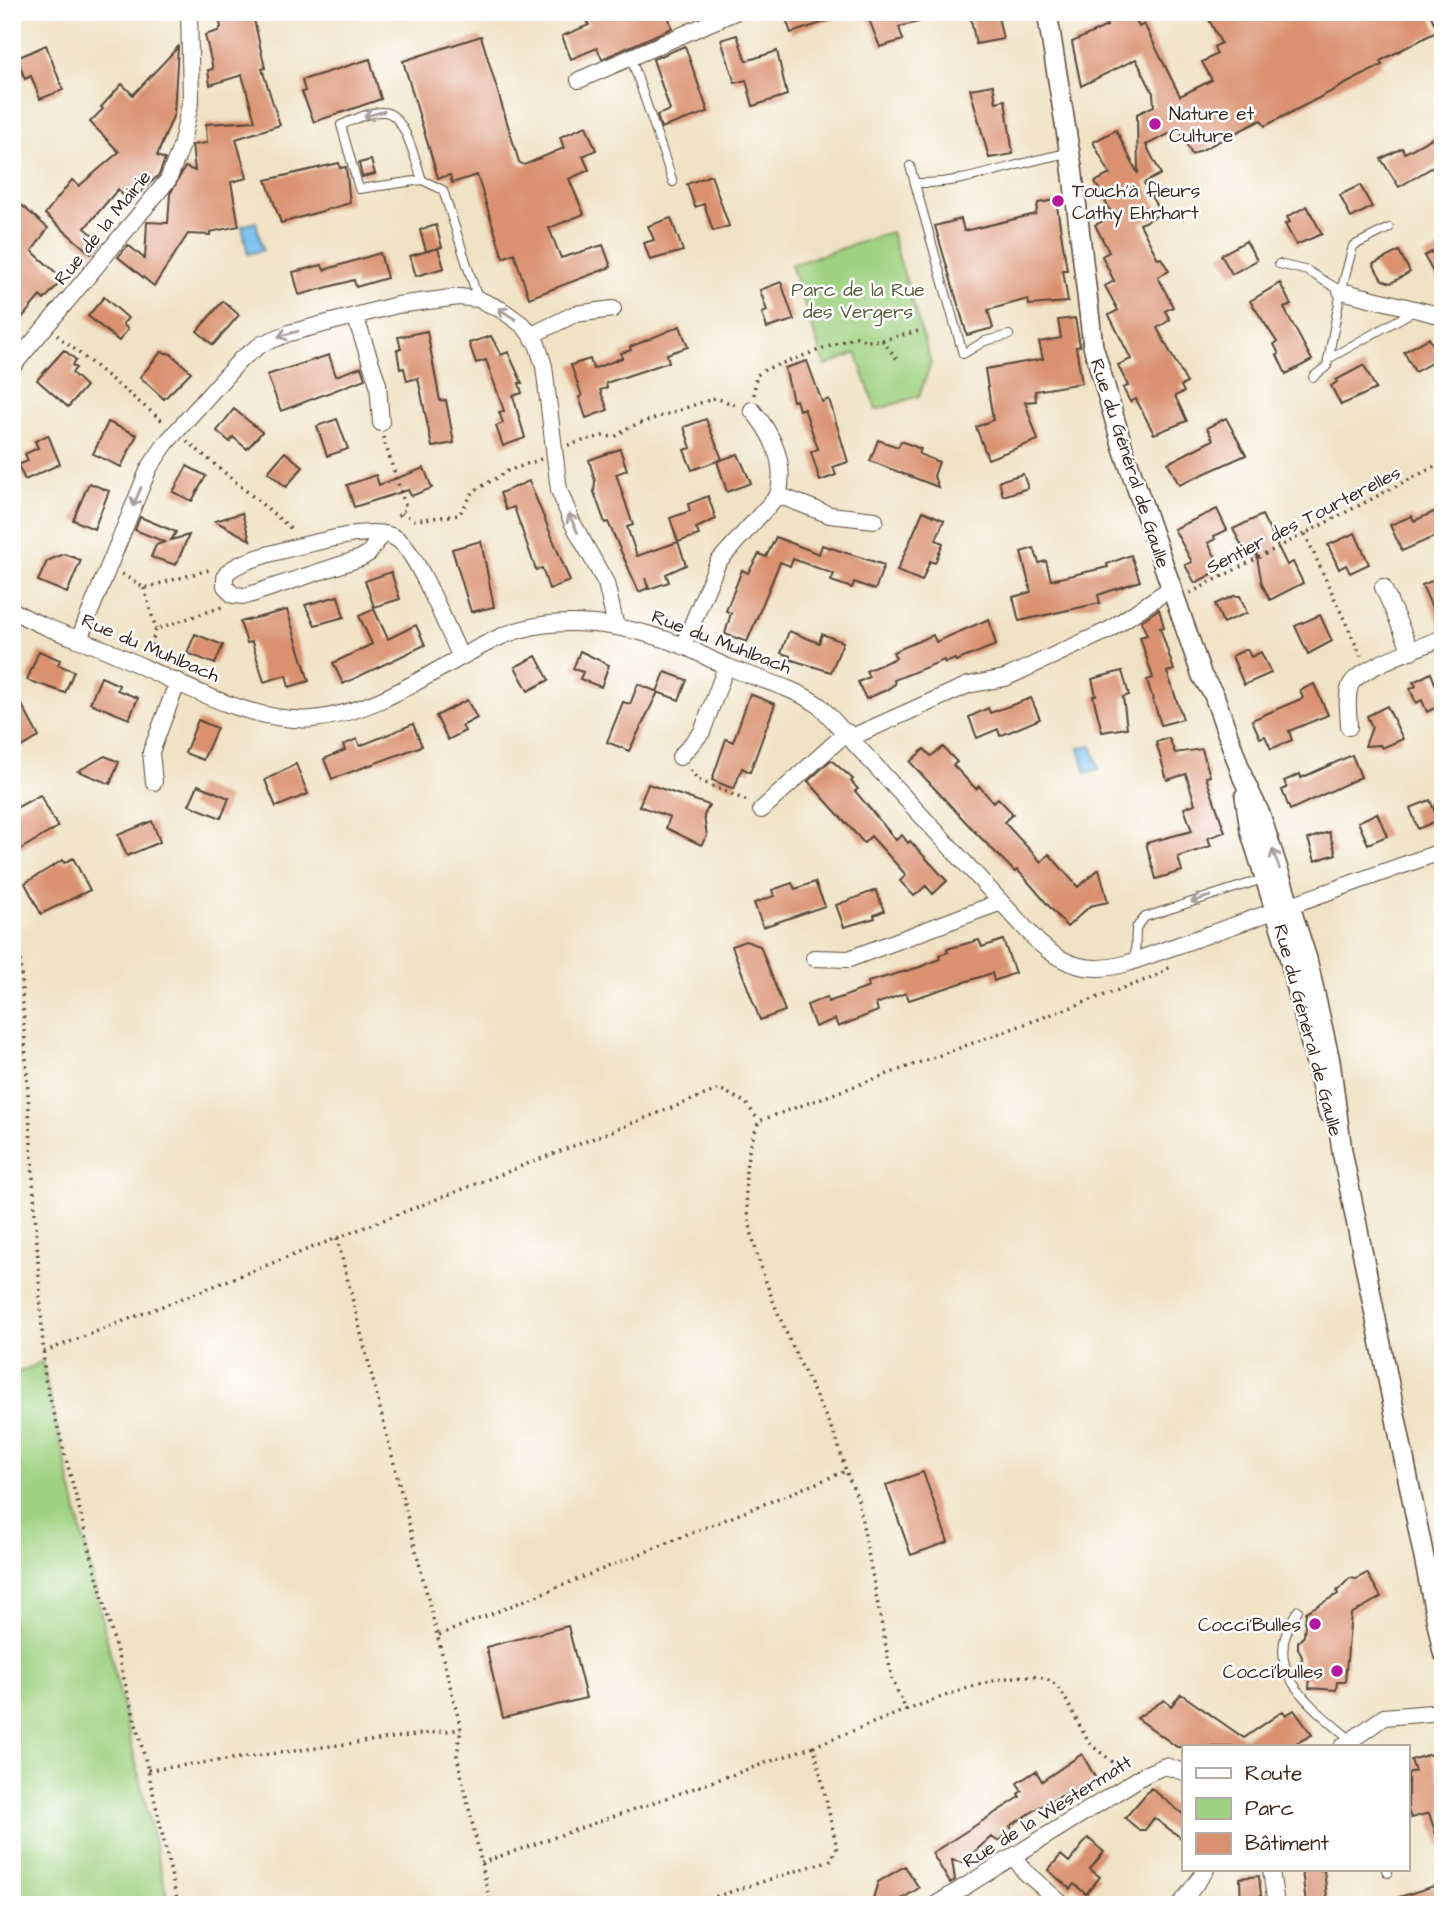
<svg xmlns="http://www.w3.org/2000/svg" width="1455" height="1917" font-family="'Architects Daughter',sans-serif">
<rect width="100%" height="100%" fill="#fff"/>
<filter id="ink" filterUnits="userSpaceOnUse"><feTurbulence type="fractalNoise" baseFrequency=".0143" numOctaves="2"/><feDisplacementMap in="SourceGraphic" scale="14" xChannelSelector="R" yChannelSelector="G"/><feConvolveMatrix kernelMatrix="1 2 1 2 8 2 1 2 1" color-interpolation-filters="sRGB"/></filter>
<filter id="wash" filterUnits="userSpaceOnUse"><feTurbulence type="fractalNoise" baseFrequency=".00686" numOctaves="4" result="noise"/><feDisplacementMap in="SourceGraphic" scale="28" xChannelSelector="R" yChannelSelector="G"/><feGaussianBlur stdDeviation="1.57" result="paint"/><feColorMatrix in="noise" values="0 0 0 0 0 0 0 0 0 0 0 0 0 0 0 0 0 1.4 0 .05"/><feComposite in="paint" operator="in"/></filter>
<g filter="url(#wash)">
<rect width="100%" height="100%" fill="#f0e2c4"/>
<path fill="#9fd180" stroke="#6d7e4f" stroke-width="2" d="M891,232L931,363L919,396L876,410L856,353L825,366L791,265Z
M42,1362L169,1905H12V1375Z"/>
<path fill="#77beee" stroke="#597486" stroke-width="2" d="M256,222L263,250L248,254L242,226Z
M1092,745L1099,769L1086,773L1079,748Z"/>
<g id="blocks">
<path fill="#da916f" d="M217,12L253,15L265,68L262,69L280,125L236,139L247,178L231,182L239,226L210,232V235L188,234L154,286L118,257L128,245L145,259L147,222L168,223L170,194L185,167L195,171L192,145L207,143L206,124L255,121L242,75L210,85L208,70L213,69L205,35L218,31L221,27Z
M597,12H667L672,28L602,59L597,48L571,59L562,36L589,25L585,17Z
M797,12H845L846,15L791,33L785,16Z
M866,12H937V17L899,27L903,40L880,47Z
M983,12H997L1003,39L976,44L970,15Z
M1100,12H1132L1139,27L1144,24L1180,96L1212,80L1202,62L1217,54L1214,47L1221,43L1205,12H1429L1438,31L1380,61L1382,65L1265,126L1261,120L1192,155L1179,129L1146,145L1161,174L1144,183L1161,214L1140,224L1158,259L1161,258L1169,271L1158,277L1173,307L1165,311L1170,320L1157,328L1187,383L1181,386L1184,392L1175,396L1187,421L1154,434L1136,399L1130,402L1123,388L1128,386L1118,365L1131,359L1109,315L1118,310L1105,286L1114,281L1102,256L1109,252L1095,225L1113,216L1095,182L1110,174L1093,142L1116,130L1138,174L1137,114L1154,106L1153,93L1136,59L1081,86L1072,42L1107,26Z
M737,35L746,61L777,51L787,95L753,106L746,80L735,83L721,40Z
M481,36L519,162L524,165L564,148L560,137L586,126L596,150L583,156L589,170L569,179L584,214L549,228L561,258L603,245L611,267L529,298L514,253L503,258L477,175L452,183L450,175L438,178L403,61Z
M46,45L63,90L40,99L31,76L25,79L17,58Z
M685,46L708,112L661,128L657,115L670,110L653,59Z
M178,47L174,114L157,156L165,159L159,175L129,203L118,189L85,228L101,242L91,254L45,214L72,180L79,186L119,152L90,122L103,109L101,107L122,84L133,95Z
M370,59L381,99L314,122L302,92L305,91L302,80Z
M993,85L996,102L1005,100L1013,154L989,158L970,89Z
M1443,132V161L1399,187L1381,159L1402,148L1405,153Z
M371,160L375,174L362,177L359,163Z
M339,163L340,168L346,167L350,203L281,223L266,180Z
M711,175L729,226L713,231L704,204L695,207L687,184Z
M1360,185L1372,207L1351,218L1340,195Z
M12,197L48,228L32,251L63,279L44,300L40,296L21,319L12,312V304L18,298L12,293Z
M1056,200L1067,270H1063L1068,302L1029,305L1028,299L988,310L993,328L967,335L935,226L961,219L964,231L1036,214L1038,203Z
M1307,206L1322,234L1296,245L1285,224L1290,222L1287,217Z
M671,218L683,251L650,260L644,243L654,240L648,226Z
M436,225L442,247L426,251L420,230Z
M1246,241L1257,260L1232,274L1221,255Z
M1443,246V290L1424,256Z
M438,248L444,268L416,276L410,256Z
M1399,251L1410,272L1391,283L1382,280L1373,264Z
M380,253L387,278L356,287L354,280L299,295L293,272L322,265L324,270Z
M781,282L794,320L767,328L762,313L767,311L760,290Z
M1280,283L1291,305L1284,308L1312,360L1286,374L1277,355L1279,354L1274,344L1277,342L1250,301Z
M104,297L128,318L123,324L128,329L119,341L88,316Z
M223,301L239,315L213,345L197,331Z
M1075,318L1080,346L1076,347L1082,383L1035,391L1036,401L1025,402L1038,440L988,459L976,427L993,420L985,369L1043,359L1039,342L1061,338L1058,320Z
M680,326L688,347L667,354L669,362L606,383L607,388L600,390L608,410L586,418L579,397L582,396L571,365L590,359L593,369L622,358L621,353L631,350L630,347Z
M427,331L440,401L446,400L454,443L432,447L418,378L407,381L404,368L400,369L397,350L401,349L398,337Z
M491,336L501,355L508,352L522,383H519L522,393L513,396L525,438L503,446L496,426L503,423L499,412L504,411L486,360L476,363L469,343Z
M1429,338L1440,358L1415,372L1404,352Z
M64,350L76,360L72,365L76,368L72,373L86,386L68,407L37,380Z
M161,352L171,354L191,372L164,399L140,377Z
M329,355L336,376L361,367L365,379L281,411L267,375Z
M807,361L822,402L829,399L848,462L833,467L836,475L820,481L811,452L818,449L804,408L799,410L796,400L793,401L785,368Z
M1364,365L1376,389L1341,405L1331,386L1337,382L1336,380Z
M234,409L262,432L247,449L233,437L230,442L217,431Z
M1226,418L1246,455L1179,485L1168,463L1213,440L1207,428Z
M337,419L348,449L327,456L317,426Z
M706,419L722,459L718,461L738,454L751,483L727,492L717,461L692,470L684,450L691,448L684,427Z
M108,422L137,435L121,467L93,454Z
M48,435L60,464L25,480L18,465L28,461L25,454L38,448L35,441Z
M878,440L898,447L901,441L921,449L919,454L939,462L934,476L938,487L870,461Z
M620,449L627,470L616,474L633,525L627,527L637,556L678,542L686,565L666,574L669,582L649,589L645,578L648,588L639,592L608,522L605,523L594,492L595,481L589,460Z
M285,452L303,467L286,487L268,472Z
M187,466L206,476L192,501L173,492Z
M424,468L432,488L411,496L408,490L354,507L347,485L376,475L379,485Z
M1023,474L1028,488L1003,496L999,481Z
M529,481L570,581L549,589L542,568L536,570L514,507L506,510L500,493Z
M89,483L109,491L94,529L73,520Z
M708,496L716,519L696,528L699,535L678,542L670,518L690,511L688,504Z
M1443,508V533L1402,551L1390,525L1412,516L1414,521Z
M1217,509L1227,530L1214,536L1215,539L1208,543L1222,569L1195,583L1185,565L1192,562L1174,529Z
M923,511L944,520L936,540L943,543L935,563L930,561L922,581L897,571Z
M242,513L250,540L215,521Z
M1262,515L1287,565L1293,562L1303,583L1270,600L1262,584L1256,552L1247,556L1233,529Z
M140,517L176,532L171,540L189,535L176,565L151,557L156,545L165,542L135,530Z
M1355,533L1369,564L1350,573L1346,565L1339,569L1328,545Z
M776,537L819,554L822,545L884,565L875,590L854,582L852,588L831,581L834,574L793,559L790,566L780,562L747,642L725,634L731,613L726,611L742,570L748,573L759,554L766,557Z
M481,541L494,607L471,612L452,549Z
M1034,548L1039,563L1046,561L1051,580L1108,567L1107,564L1131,555L1140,581L1098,595L1100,603L1019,621L1013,597L1031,592L1021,552Z
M64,554L81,560L67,593L38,581L47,561Z
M391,572L400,599L374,607L365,581Z
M1443,576V628H1441L1422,585Z
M338,596L344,617L315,625L305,605Z
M1234,596H1240L1247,613L1223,623L1215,604Z
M374,609L388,639L416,625L425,645L343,684L333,663L372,644L359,616Z
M1159,609L1164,627L1160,628L1174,670L1167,672L1183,719L1161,725L1147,680L1153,678L1140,637L1147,635L1141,621Z
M287,610L309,681L289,687L286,675L264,682L252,642L247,643L240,622Z
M1320,615L1332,641L1308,654L1295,626Z
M989,619L996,645L956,661L955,659L945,663L944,660L894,680L895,684L886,690L866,699L858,682L869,677L866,671L896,658L893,652L933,635L936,642Z
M789,631L819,643L822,634L843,642L831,672L789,659L790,656L781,653Z
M195,634L223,645L215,664L187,653Z
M1247,649L1251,657L1261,652L1271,673L1244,685L1232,656Z
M39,651L60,660L58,665L74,671L65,693L27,680Z
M580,651L609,665L601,687L580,679L583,672L573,669Z
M536,656L549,680L528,691L515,667Z
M1122,671L1129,695L1123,697L1127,728L1102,732L1093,696L1096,695L1092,679Z
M665,672L687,680L679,700L657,692Z
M1431,673L1443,704L1427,712L1422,700L1416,703L1410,689L1416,686L1413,682Z
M101,677L119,685L117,690L138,698L129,719L90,703Z
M638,684L658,692L629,751L607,742L623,702L630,704Z
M1314,684L1328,715L1289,731L1292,740L1271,749L1265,736L1260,738L1252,720L1303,698L1300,690Z
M750,694L775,704L750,772L742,768L734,789L712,780L726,739L733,742Z
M1031,698L1040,719L1000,736L998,729L977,738L969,717L988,708L990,713Z
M467,700L477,718L462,726L465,731L448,740L436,716Z
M22,705L39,737L12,752V710Z
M1387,706L1403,739L1382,748L1380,745L1365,746L1372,727L1367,716Z
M198,720L217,728L203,760L185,753Z
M413,724L422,746L332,779L324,759L345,750L343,745L357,739L360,746Z
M1169,738L1175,753L1202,749L1210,776L1206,777L1225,832L1208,838L1211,846L1178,857L1182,871L1156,879L1146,843L1192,831L1184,808L1195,804L1186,774L1167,780L1156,742Z
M943,747L957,762L953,765L976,789L979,786L993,802L998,798L1013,814L1004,822L1041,862L1049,854L1078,887L1099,869L1108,902L1090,906L1067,927L1024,877L1017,870L1015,872L976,833L910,762L924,749L931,756Z
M1352,755L1361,777L1290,810L1282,790L1287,788L1284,781L1300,774L1301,778Z
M105,756L119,762L110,784L78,771Z
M831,760L853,779L851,781L858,789L855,791L896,840L902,835L908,843L910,841L947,881L933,894L926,886L914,896L900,881L906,875L871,836L864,843L808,781Z
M296,764L308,794L276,807L265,780Z
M648,784L709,805L704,816L707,836L701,845L666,828L670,817L639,806Z
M198,785L229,798L221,818L189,805Z
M40,795L58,827L12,854V810Z
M1430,800L1438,820L1418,829L1410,808Z
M1377,813L1387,836L1368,844L1358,822Z
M152,821L160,842L127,856L118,835Z
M1329,832L1336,854L1315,861L1308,839Z
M73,858L90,890L41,914L25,883L63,860L64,863Z
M815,882L825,906L763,927L754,903L774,896L772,890L792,883L795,889Z
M876,890L884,911L874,915L875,918L844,927L836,905Z
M979,940L982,947L1003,940L1015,973L994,981L992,973L909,1000L906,993L876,1004L878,1011L838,1027L835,1019L815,1027L807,1005L827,997L828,1002L848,995L869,987L868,982L920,967L940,959L939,955L948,952L947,949Z
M745,941L760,946L785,1011L760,1020L732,946Z
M923,1472L948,1542L911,1555L886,1485Z
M1367,1573L1381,1597L1351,1614L1345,1682H1337L1336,1690L1309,1688L1310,1679L1300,1678L1302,1657L1298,1648V1642L1304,1636L1306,1612L1338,1594L1337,1591L1350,1578L1356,1579Z
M568,1626L586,1698L503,1718L486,1647Z
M1181,1694L1244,1738L1283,1711L1286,1715L1294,1710L1312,1735L1289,1747H1177L1137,1718L1164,1700L1171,1706Z
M1082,1754L1096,1779L1076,1794L1073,1790L1043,1805L1010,1826L1013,1831L998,1841L991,1837L962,1863L952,1860L955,1880L950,1883L932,1853L1020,1797L1018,1794L1022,1791L1017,1783L1036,1771L1042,1781Z
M1431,1754L1443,1788V1847H1440L1429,1813L1411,1818L1408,1810V1773L1415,1771L1411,1760Z
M1151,1788L1184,1815V1840L1154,1818L1145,1830H1139L1125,1818Z
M1088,1838L1104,1852L1090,1869L1100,1877L1086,1894L1074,1884L1070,1889L1048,1870L1061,1855L1069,1862Z
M905,1866L919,1888L892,1905H871L878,1882Z
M1302,1870H1324L1328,1905H1306Z
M1259,1876L1262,1905H1241L1240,1878Z
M1443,1883V1905H1384V1902Z"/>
</g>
</g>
<g filter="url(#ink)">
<use href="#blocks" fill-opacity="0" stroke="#564637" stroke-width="2"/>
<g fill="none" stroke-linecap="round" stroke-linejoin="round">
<defs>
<path id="service" d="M631,58L673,182
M910,166L963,354L985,341L1009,335
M422,180C416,163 405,112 383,112C370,111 354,120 341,125L359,189L422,180L443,190L478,299
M915,183C969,185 1016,161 1070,153
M1279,264L1308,271L1341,291
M1328,359L1414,311
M1313,377L1327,366L1341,291L1353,246L1389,228
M1135,960L1136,928L1145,917L1263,879
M1298,1610C1257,1669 1309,1704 1351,1740
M1386,1870L1388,1873"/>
<path id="minor" d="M579,80L735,12
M1341,291L1443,316
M355,316L378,384L381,423
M532,335L575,314L613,309
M12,367L168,180L181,147L191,99L189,12
M778,495L830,515L875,520
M382,534L369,553L361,558L246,596L233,595L225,586C225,579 224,575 229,571C246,556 330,539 355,534C368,533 385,531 397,539C417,551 448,632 461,657
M1383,587L1411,651
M12,610C40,627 74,637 104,649C163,674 248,725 313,719C383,712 438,665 500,637C556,612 625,624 681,645C697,651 712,661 728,667C760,680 793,687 820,706L1038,942C1065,967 1092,974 1128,963L1443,851
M79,639L149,468L167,442L241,359L262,344L289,333L397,305L459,297L478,299L502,310L524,326L537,344L544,366L559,490L572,522L606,583L616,627
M683,646L718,562L778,495C787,464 772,433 752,410
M1349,727C1349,714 1345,696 1351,684C1361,667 1423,646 1443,638
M852,737L968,685L1005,678L1109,630L1171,588
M680,757L702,732L726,667
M154,782L151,752L178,681
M761,810L847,732
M814,958L849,959L1001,902
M1342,1747L1384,1717L1443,1712
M1014,1856L1024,1871L1063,1905
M1271,1870L1276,1905
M935,1905L1146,1774L1165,1766L1184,1772
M1180,1905L1206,1870"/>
<path id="tertiary" d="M1047,12L1072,167L1093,346L1123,448L1202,676L1214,695L1243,778L1260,814L1307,959L1330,1061L1342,1151L1443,1652
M1245,796L1250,830L1287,948L1328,1112"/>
</defs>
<use href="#service" stroke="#564637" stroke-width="10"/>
<use href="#minor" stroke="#564637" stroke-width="18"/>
<use href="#tertiary" stroke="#564637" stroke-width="22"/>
<path stroke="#564637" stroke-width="3.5" stroke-dasharray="2 5" stroke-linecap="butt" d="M57,335L165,423
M882,340L919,331
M754,395L756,376L766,369L856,337L867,341L882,340L897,359
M383,437L406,508L395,519
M187,441L294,531
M568,445L602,436L615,437L629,427L715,398L739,406
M401,513L415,520L459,515L474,491L508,471L541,459
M1305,534L1361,656
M122,574L144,588L212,569
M144,588L156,629
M1190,593L1443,462
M149,652L156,629L222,607
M690,770L698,780L750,802
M12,927L19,941L45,1379L148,1770L178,1905
M337,1238L461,1729L457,1756L491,1905
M44,1352L720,1089L746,1103L759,1121
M439,1635L846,1471L837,1441C802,1363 729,1237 749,1151C751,1141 756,1130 759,1121L1154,977L1172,966
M906,1710C940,1699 1021,1662 1052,1682C1065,1691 1079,1728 1089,1742C1099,1754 1112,1757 1120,1772
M148,1770L461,1729
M481,1863L814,1746
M689,1905L831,1860L837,1848L814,1746L906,1710L892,1679L858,1499L846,1471"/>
<use href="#service" stroke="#fff" stroke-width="8"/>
<use href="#minor" stroke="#fff" stroke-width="16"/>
<use href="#tertiary" stroke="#fff" stroke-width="19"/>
</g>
<defs><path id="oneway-shaft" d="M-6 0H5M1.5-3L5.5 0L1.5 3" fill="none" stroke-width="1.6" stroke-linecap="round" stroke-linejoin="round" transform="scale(1.75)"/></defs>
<g stroke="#a79f9a">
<use href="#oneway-shaft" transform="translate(374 114) rotate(165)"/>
<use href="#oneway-shaft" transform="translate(507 314) rotate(-147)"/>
<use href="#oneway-shaft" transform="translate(288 334) rotate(164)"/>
<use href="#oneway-shaft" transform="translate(137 497) rotate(113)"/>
<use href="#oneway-shaft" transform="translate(573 523) rotate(-116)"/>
<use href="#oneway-shaft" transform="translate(1276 859) rotate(-110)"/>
<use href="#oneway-shaft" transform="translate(1201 899) rotate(163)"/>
</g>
</g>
<g fill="#b5179e" stroke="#fff" stroke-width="2.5">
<circle cx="1155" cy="124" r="7"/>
<circle cx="1058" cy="201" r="7"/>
<circle cx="1315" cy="1624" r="7"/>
<circle cx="1337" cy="1671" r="7"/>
</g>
<g text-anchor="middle" stroke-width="5" stroke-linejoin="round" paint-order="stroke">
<g font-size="19" fill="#3b2a1e" stroke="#fff" text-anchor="start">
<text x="1169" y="120">Nature et<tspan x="1169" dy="22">Culture</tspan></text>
<text x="1072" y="197">Touch'à fleurs<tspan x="1072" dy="22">Cathy Ehrhart</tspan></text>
<text x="1301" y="1631" text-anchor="end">Cocci'Bulles</text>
<text x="1323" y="1678" text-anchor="end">Cocci'bulles</text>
</g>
<g font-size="19" fill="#3b2a1e" stroke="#fff">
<text transform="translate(102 227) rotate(-51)" y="7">Rue de la Mairie</text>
<text transform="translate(1131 463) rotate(72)" y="7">Rue du Général de Gaulle</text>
<text transform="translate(1303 519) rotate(-27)" y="7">Sentier des Tourterelles</text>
<text transform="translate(722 641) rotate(21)" y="7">Rue du Muhlbach</text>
<text transform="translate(151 647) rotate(23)" y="7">Rue du Muhlbach</text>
<text transform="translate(1309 1030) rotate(75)" y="7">Rue du Général de Gaulle</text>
<text transform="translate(1047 1811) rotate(-32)" y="7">Rue de la Westermatt</text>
</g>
<g font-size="19" fill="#595c3b" stroke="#fff">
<text x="858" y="296">Parc de la Rue<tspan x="858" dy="22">des Vergers</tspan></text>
</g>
</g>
<rect width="1455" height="1917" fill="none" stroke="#fff" stroke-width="42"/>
<rect x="1182" y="1745" width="228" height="126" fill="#ffffff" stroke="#b1aaa5" stroke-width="2"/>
<rect x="1196" y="1768" width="35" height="10" fill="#ffffff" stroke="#b1aaa5" stroke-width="2"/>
<text x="1245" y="1780" font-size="21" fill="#3b2a1e">Route</text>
<rect x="1196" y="1798" width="35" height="21" fill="#9fd180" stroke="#b1aaa5" stroke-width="2"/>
<text x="1245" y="1815" font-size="21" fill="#3b2a1e">Parc</text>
<rect x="1196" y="1833" width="35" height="21" fill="#da916f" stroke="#b1aaa5" stroke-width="2"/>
<text x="1245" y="1850" font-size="21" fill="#3b2a1e">Bâtiment</text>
</svg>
